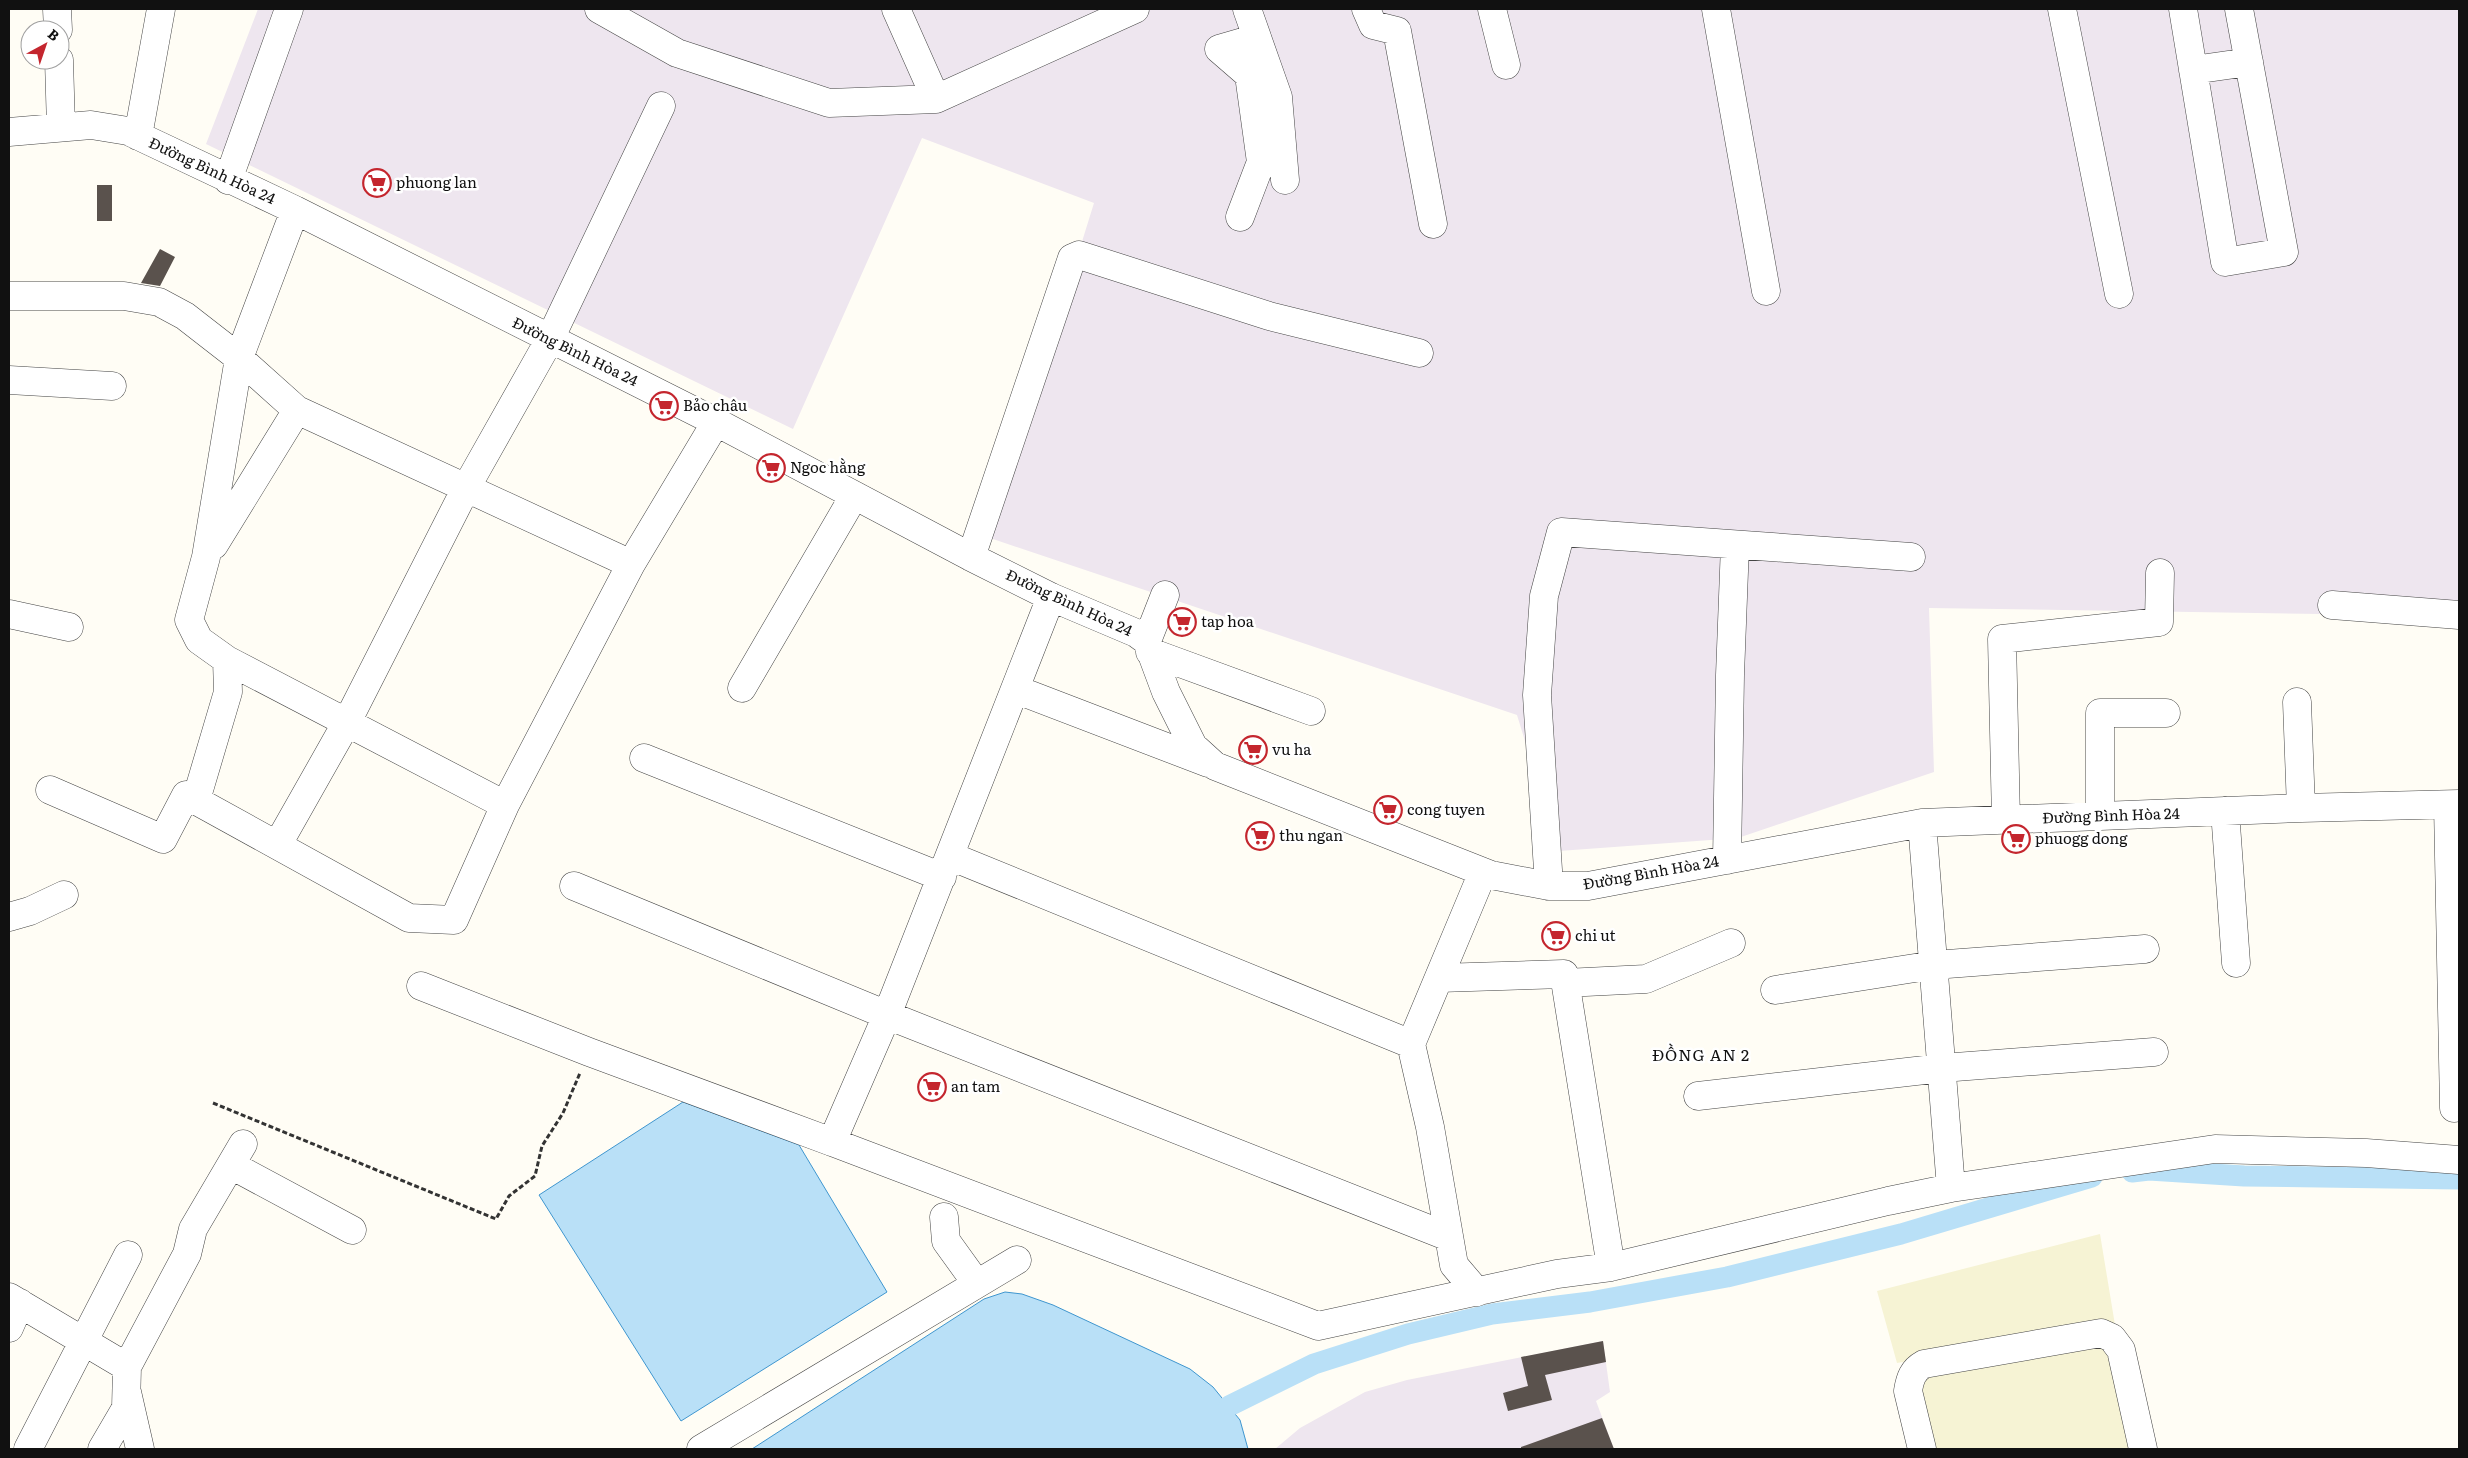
<svg xmlns="http://www.w3.org/2000/svg" width="2468" height="1458" font-family="Literata,serif">
<rect width="100%" height="100%" fill="#fffdf5"/>
<path fill="#eee6ef" d="M258,9H2459V616L1929,608L1934,772L1738,838L1559,851L1517,715L990,538L1094,203L922,138L793,429L206,144Z
M1603,1341L1610,1392L1596,1401L1614,1449H1275L1300,1428L1365,1392L1407,1380Z"/>
<path fill="#f6f3d4" d="M2100,1234L2115,1325L1897,1363L1877,1291Z
M2091,1340L2109,1347L2133,1449H1931L1920,1382L1923,1376Z"/>
<path fill="#b9e0f7" stroke="#3f96cf" d="M683,1102L799,1145L887,1292L681,1421L539,1195Z
M1005,1292L1022,1294L1053,1305L1190,1369L1213,1387L1240,1420L1248,1449H752L984,1299Z"/>
<g fill="none" stroke-linecap="round" stroke-linejoin="round">
<path stroke="#b9e0f7" stroke-width="21" d="M2132,1172L2149,1170L2244,1176L2459,1179
M1229,1406L1314,1364L1408,1334L1492,1314L1590,1302L1727,1277L1901,1234L2092,1177"/>
</g>
<path fill="#5a524d" d="M97,185H112V221H97Z
M160,249L175,257L160,286L141,283Z
M1603,1341L1606,1362L1545,1375L1552,1400L1508,1411L1503,1393L1528,1386L1521,1357Z
M1602,1418L1614,1449H1521V1447Z"/>
<g fill="none" stroke-linecap="round" stroke-linejoin="round">
<defs>
<path id="minor" d="M57,9L58,30
M599,9L677,53L829,103L936,99
M896,9L936,99L1135,9
M1247,9L1278,97L1285,180
M1366,9L1373,25L1397,31L1433,224
M1492,9L1506,65
M1716,9L1766,291
M2062,9L2119,294
M2183,9L2225,262L2284,252L2239,9
M59,60L61,127
M2193,70L2249,62
M9,132L91,125L128,131L295,210L716,422L971,557L1051,597L1136,633L1147,641L1166,692L1193,746L1215,766L1491,875L1549,886H1588L1922,823L2301,808L2459,804
M138,136L161,9
M228,180L289,9
M295,210L239,358L206,557L189,620L199,640L227,660L505,805
M1240,217L1261,162L1249,75L1219,49L1257,38
M9,296H124L159,302L185,316L239,358L297,410L631,564
M9,380L112,386
M214,545L297,410
M971,557L1072,258L1079,255L1269,316L1419,353
M1051,597L887,1015L832,1142L1318,1326L1557,1274L1611,1267L1888,1201L1951,1188L2215,1149L2366,1153L2459,1160
M2332,605L2459,615
M9,614L69,627
M1147,641L1165,595
M1150,652L1311,711
M742,688L854,496
M1015,689L1208,763
M2297,702L2301,808
M644,758L942,877
M50,790L163,839L186,795L409,918L454,920L505,805L631,564L716,422
M196,800L228,692L227,660
M2448,805L2454,1108
M2225,811L2236,963
M2100,816V713H2166
M2006,820L2002,639L2159,622L2160,573
M1922,823L1951,1188
M278,844L347,722L466,488L550,339L661,106
M950,856L1411,1044L1483,872
M1727,860L1730,675L1735,545
M574,886L887,1015L1449,1237
M1549,886L1537,695L1544,596L1561,532L1911,557
M9,917L30,911L64,895
M1439,978L1564,974L1611,1267
M1565,983L1646,979L1731,943
M421,986L589,1052L832,1142
M1775,990L1934,965L2145,949
M1411,1044L1430,1127L1454,1265L1477,1292
M1698,1096L1942,1068L2154,1052
M231,1165L352,1230
M944,1217L946,1241L977,1284
M9,1297L127,1367L126,1408L102,1449
M9,1328L20,1303
M127,1367L187,1254L193,1229L243,1144
M127,1392L140,1449
M28,1449L128,1255
M701,1449L1017,1260
M1922,1449L1908,1391C1910,1378 1913,1370 1924,1364L2101,1333L2112,1338L2121,1350L2143,1449"/>
</defs>
<use href="#minor" stroke="#444" stroke-width="29"/>
<path stroke="#333" stroke-width="3" stroke-dasharray="5 2.5" stroke-linecap="butt" d="M213,1103L496,1219L509,1196L535,1176L542,1146L563,1113L580,1073"/>
<use href="#minor" stroke="#fff" stroke-width="28"/>
</g>
<defs>
<symbol id="supermarket-ring" viewBox="-11 -11 22 22"><circle r="9.5" fill="#fff" stroke="#c4262e" stroke-width="1.5"/><path d="M-6-5.5h2.5l.6 2H6L4.5 2H-2.5L-4.4-4H-6ZM-1.5 3.2a1.3 1.3 0 1 0 .1 0ZM3 3.2a1.3 1.3 0 1 0 .1 0Z" fill="#c4262e"/></symbol>
</defs>
<g fill-rule="evenodd">
<use href="#supermarket-ring" x="361" y="167" width="32" height="32"/>
<use href="#supermarket-ring" x="648" y="390" width="32" height="32"/>
<use href="#supermarket-ring" x="755" y="452" width="32" height="32"/>
<use href="#supermarket-ring" x="1166" y="606" width="32" height="32"/>
<use href="#supermarket-ring" x="1237" y="734" width="32" height="32"/>
<use href="#supermarket-ring" x="1372" y="794" width="32" height="32"/>
<use href="#supermarket-ring" x="1244" y="820" width="32" height="32"/>
<use href="#supermarket-ring" x="2000" y="823" width="32" height="32"/>
<use href="#supermarket-ring" x="1540" y="920" width="32" height="32"/>
<use href="#supermarket-ring" x="916" y="1071" width="32" height="32"/>
</g>
<g text-anchor="middle" stroke-width="5" stroke-linejoin="round" paint-order="stroke">
<g font-size="15" fill="#111" stroke="#fff">
<text transform="translate(212 171) rotate(25)" y="5">Đường Bình Hòa 24</text>
<text transform="translate(575 352) rotate(26)" y="5">Đường Bình Hòa 24</text>
<text transform="translate(1069 603) rotate(25)" y="5">Đường Bình Hòa 24</text>
<text transform="translate(2111 816) rotate(-2)" y="5">Đường Bình Hòa 24</text>
<text transform="translate(1651 873) rotate(-10)" y="5">Đường Bình Hòa 24</text>
</g>
<g font-size="15" fill="#111" stroke="#fff" text-anchor="start">
<text x="396" y="188">phuong lan</text>
<text x="683" y="411">Bảo châu</text>
<text x="790" y="473">Ngoc hằng</text>
<text x="1201" y="627">tap hoa</text>
<text x="1272" y="755">vu ha</text>
<text x="1407" y="815">cong tuyen</text>
<text x="1279" y="841">thu ngan</text>
<text x="2035" y="844">phuogg dong</text>
<text x="1575" y="941">chi ut</text>
<text x="951" y="1092">an tam</text>
</g>
<g font-size="16" letter-spacing="1" fill="#111" stroke="#fff">
<text x="1701" y="1061">ĐỒNG AN 2</text>
</g>
</g>
<rect width="2468" height="1458" fill="none" stroke="#111111" stroke-width="20"/>
<g transform="translate(45 45) rotate(40)"><circle r="24" fill="#ffffff" stroke="#a0a0a0"/>
<path d="M0-4L9 19L0 12L-9 19Z" fill="#c4262e"/>
<text y="-8" font-size="14" font-weight="bold" text-anchor="middle" fill="#111111">B</text>
</g>
</svg>
